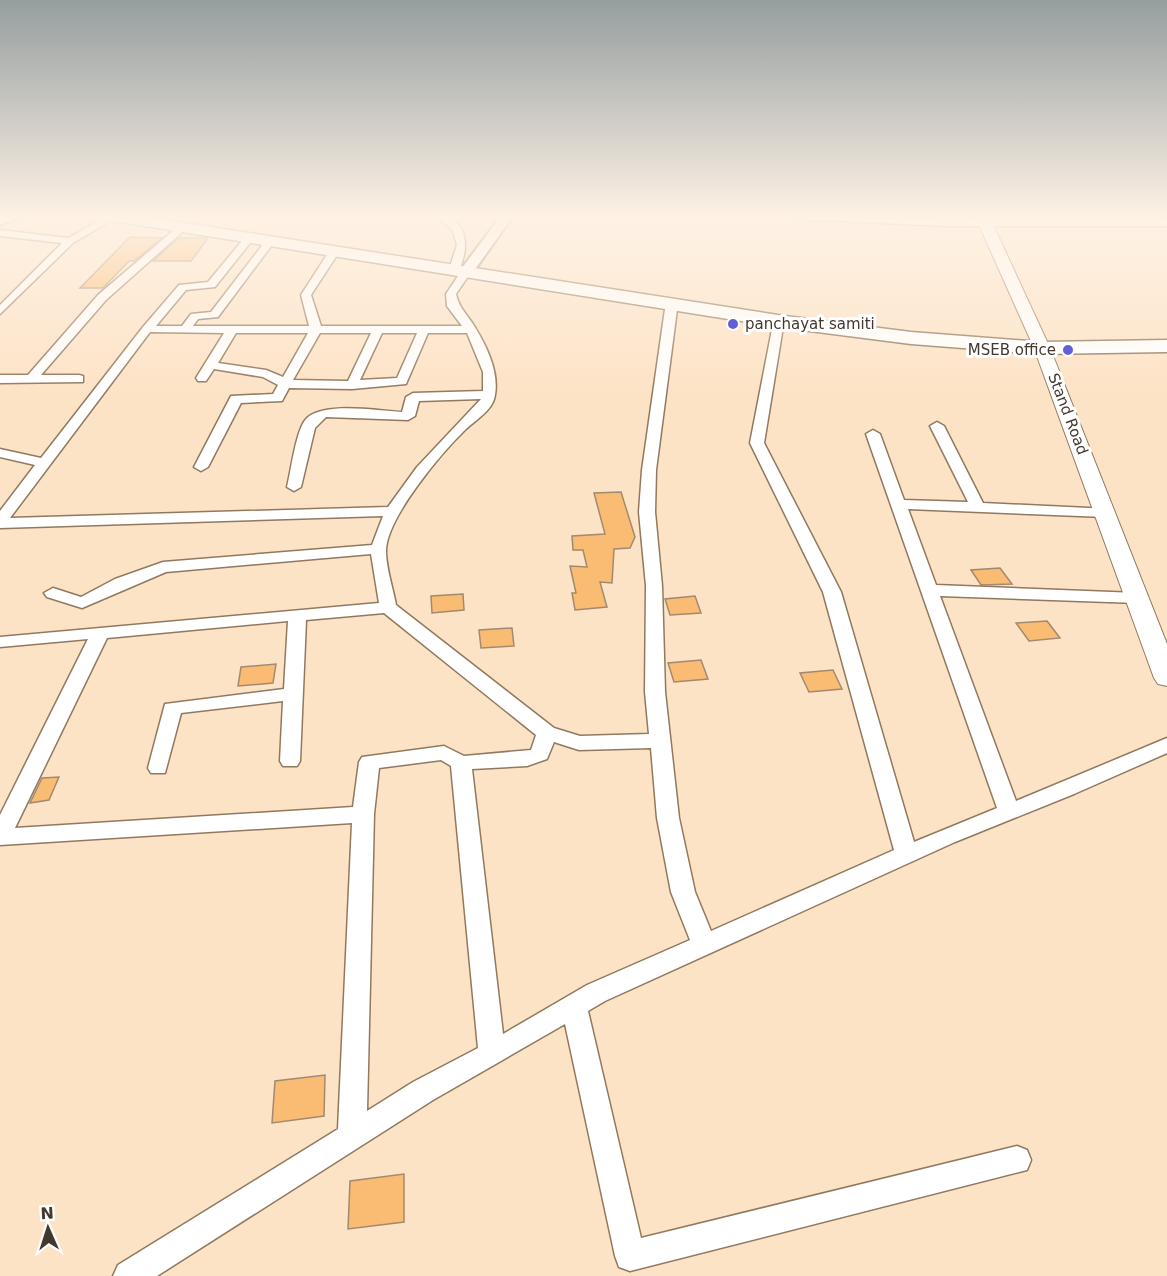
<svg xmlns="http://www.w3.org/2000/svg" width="1167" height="1276" font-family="'DejaVu Sans',sans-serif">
<rect width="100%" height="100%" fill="#fde3c6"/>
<path fill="#fabb72" stroke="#a28a70" stroke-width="1.5" d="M130,237L162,238L134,261H129L103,288H80Z
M179,238H208L191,261H153Z
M621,492L635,537L630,548L614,549L612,583L600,582L607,607L575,610L572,593H576L570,566L587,567L583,550H573L572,536L605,534L594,493Z
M1000,568L1012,584L981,585L971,570Z
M463,594L464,610L432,613L431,596Z
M695,596L701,613L670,615L665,599Z
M1047,621L1060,638L1029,641L1016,623Z
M512,628L514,646L481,648L479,630Z
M701,660L708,679L674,682L668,663Z
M276,664L273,683L238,686L241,667Z
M833,670L842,689L809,692L800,673Z
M59,777L49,800L30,803L42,778Z
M325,1075L324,1116L272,1123L275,1081Z
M404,1174V1222L348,1229L350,1181Z"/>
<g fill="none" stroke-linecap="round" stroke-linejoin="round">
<defs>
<path id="minor" d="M108,216H119L73,243L0,314V305L62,243L0,236V230L68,238Z
M436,216C469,216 470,249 458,272L449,270L457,245L452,229Z
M789,216L945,220H1167V226H945L794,219Z
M180,225L188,227L106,300L41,375H79L83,376V382L0,383V375H28L98,295Z
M246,236L254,238L215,287L186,290L156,326H182L191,314L211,312L267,239L270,238L275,241L218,317L198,319L193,326H309L301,295L330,250L334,249L339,252L311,295L321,326H462L447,306L446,294L462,270L471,272L456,294C459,309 469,316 476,329C487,347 499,373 495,395C493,410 477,419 466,429C443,451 386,518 386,551C386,568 393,588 396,605L554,728L580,736L649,734L645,692L646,586L639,512L642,470L666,302L672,299L678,302L656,470L655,512L662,586L665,692L679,818L695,892L711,931L894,850L823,592L750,443L774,319L784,321L764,443L841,592L914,842L997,808L866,434L873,430L880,434L904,500L968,502L930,426L937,422L944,426L983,503L1110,509L1113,512L1110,515L1105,517L908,509L936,585L1137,593L1146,598L1137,603L940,596L1016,801L1167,738V753L1074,794L955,842L605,1001L588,1011L641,1238L1017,1146L1027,1150L1031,1160L1027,1170L630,1271L619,1267L615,1256L565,1024L433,1100L157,1276H113L118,1265L338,1129L352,823L0,845V815L88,639L0,647V637L379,603L371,554L166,572L82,608L47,597L44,593L53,588L81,597L115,579L163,562L372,545L383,516L0,528V511L35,465L0,457V449L41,458L143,327L179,285L208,282ZM150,332L224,333L196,378L198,381H206L214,369L263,377L278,385L273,394L231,396L194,467L201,471L208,467L241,403L282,401L289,388L352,389L406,384L428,333H467L483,372V391L413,393L406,397L402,412C379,411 323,401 306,419C296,430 291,471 287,487L294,491L301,487L315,428L326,417L408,420L415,416L419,401L481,399L417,467L388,507L10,518ZM236,333H308L283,377L266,370L218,363ZM320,333H371L348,381L293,380ZM382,333H417L397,378L360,380ZM384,613L536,735L531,750L464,756L444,746L362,757L359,762L353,807L15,828L107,638L288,621L284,689L165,704L148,768L151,773H165L181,713L283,701L280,761L283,766H297L300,761L306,620ZM554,742L579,750L651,748L657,818L671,892L690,940L587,985L503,1034L472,769L527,766L547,759ZM441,760L451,766L478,1048L413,1082L367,1111L374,814L379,768Z"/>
<path id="tertiary" d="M6,216H23L0,225V217Z
M501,216H513L471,275H461L459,272Z"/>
<path id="secondary" d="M975,216H989L1050,348L1167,644V686L1158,684L1154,678L1034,348Z"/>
<path id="trunk" d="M106,216H140L778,315L911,332L1042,342L1167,340V352L1042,354L911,344L778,327L113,221Z"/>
</defs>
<use href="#minor" stroke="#90795f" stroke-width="3"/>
<use href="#tertiary" stroke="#90795f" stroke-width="4"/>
<use href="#secondary" stroke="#90795f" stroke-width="2"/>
<use href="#trunk" stroke="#90795f" stroke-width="3"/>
<use href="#minor" fill="#fff" fill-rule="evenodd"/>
<use href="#tertiary" fill="#fff" fill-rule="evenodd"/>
<use href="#secondary" fill="#fff" fill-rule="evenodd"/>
<use href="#trunk" fill="#fff" fill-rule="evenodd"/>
</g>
<linearGradient id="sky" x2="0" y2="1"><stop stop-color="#959e9f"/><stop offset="0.55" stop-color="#fef2e5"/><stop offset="1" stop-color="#fef2e5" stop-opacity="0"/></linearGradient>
<rect width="1167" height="394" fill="url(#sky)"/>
<g fill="#605fd8" stroke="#fff" stroke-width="2">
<circle cx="733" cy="324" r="6"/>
<circle cx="1068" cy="350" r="6"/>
</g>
<g text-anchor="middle" stroke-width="6" stroke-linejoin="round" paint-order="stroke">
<g font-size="15" fill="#42382d" stroke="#fff" text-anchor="start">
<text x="745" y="329">panchayat samiti</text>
<text x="1056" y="355" text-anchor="end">MSEB office</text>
</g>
<g font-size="15" fill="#42382d" stroke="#fff">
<text transform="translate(1068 414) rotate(69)" y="5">Stand Road</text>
</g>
</g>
<g transform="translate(48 1228) rotate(357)" stroke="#ffffff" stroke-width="4.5" paint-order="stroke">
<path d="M0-4.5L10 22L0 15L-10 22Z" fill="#42382d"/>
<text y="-9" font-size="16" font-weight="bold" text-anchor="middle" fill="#42382d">N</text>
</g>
</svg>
